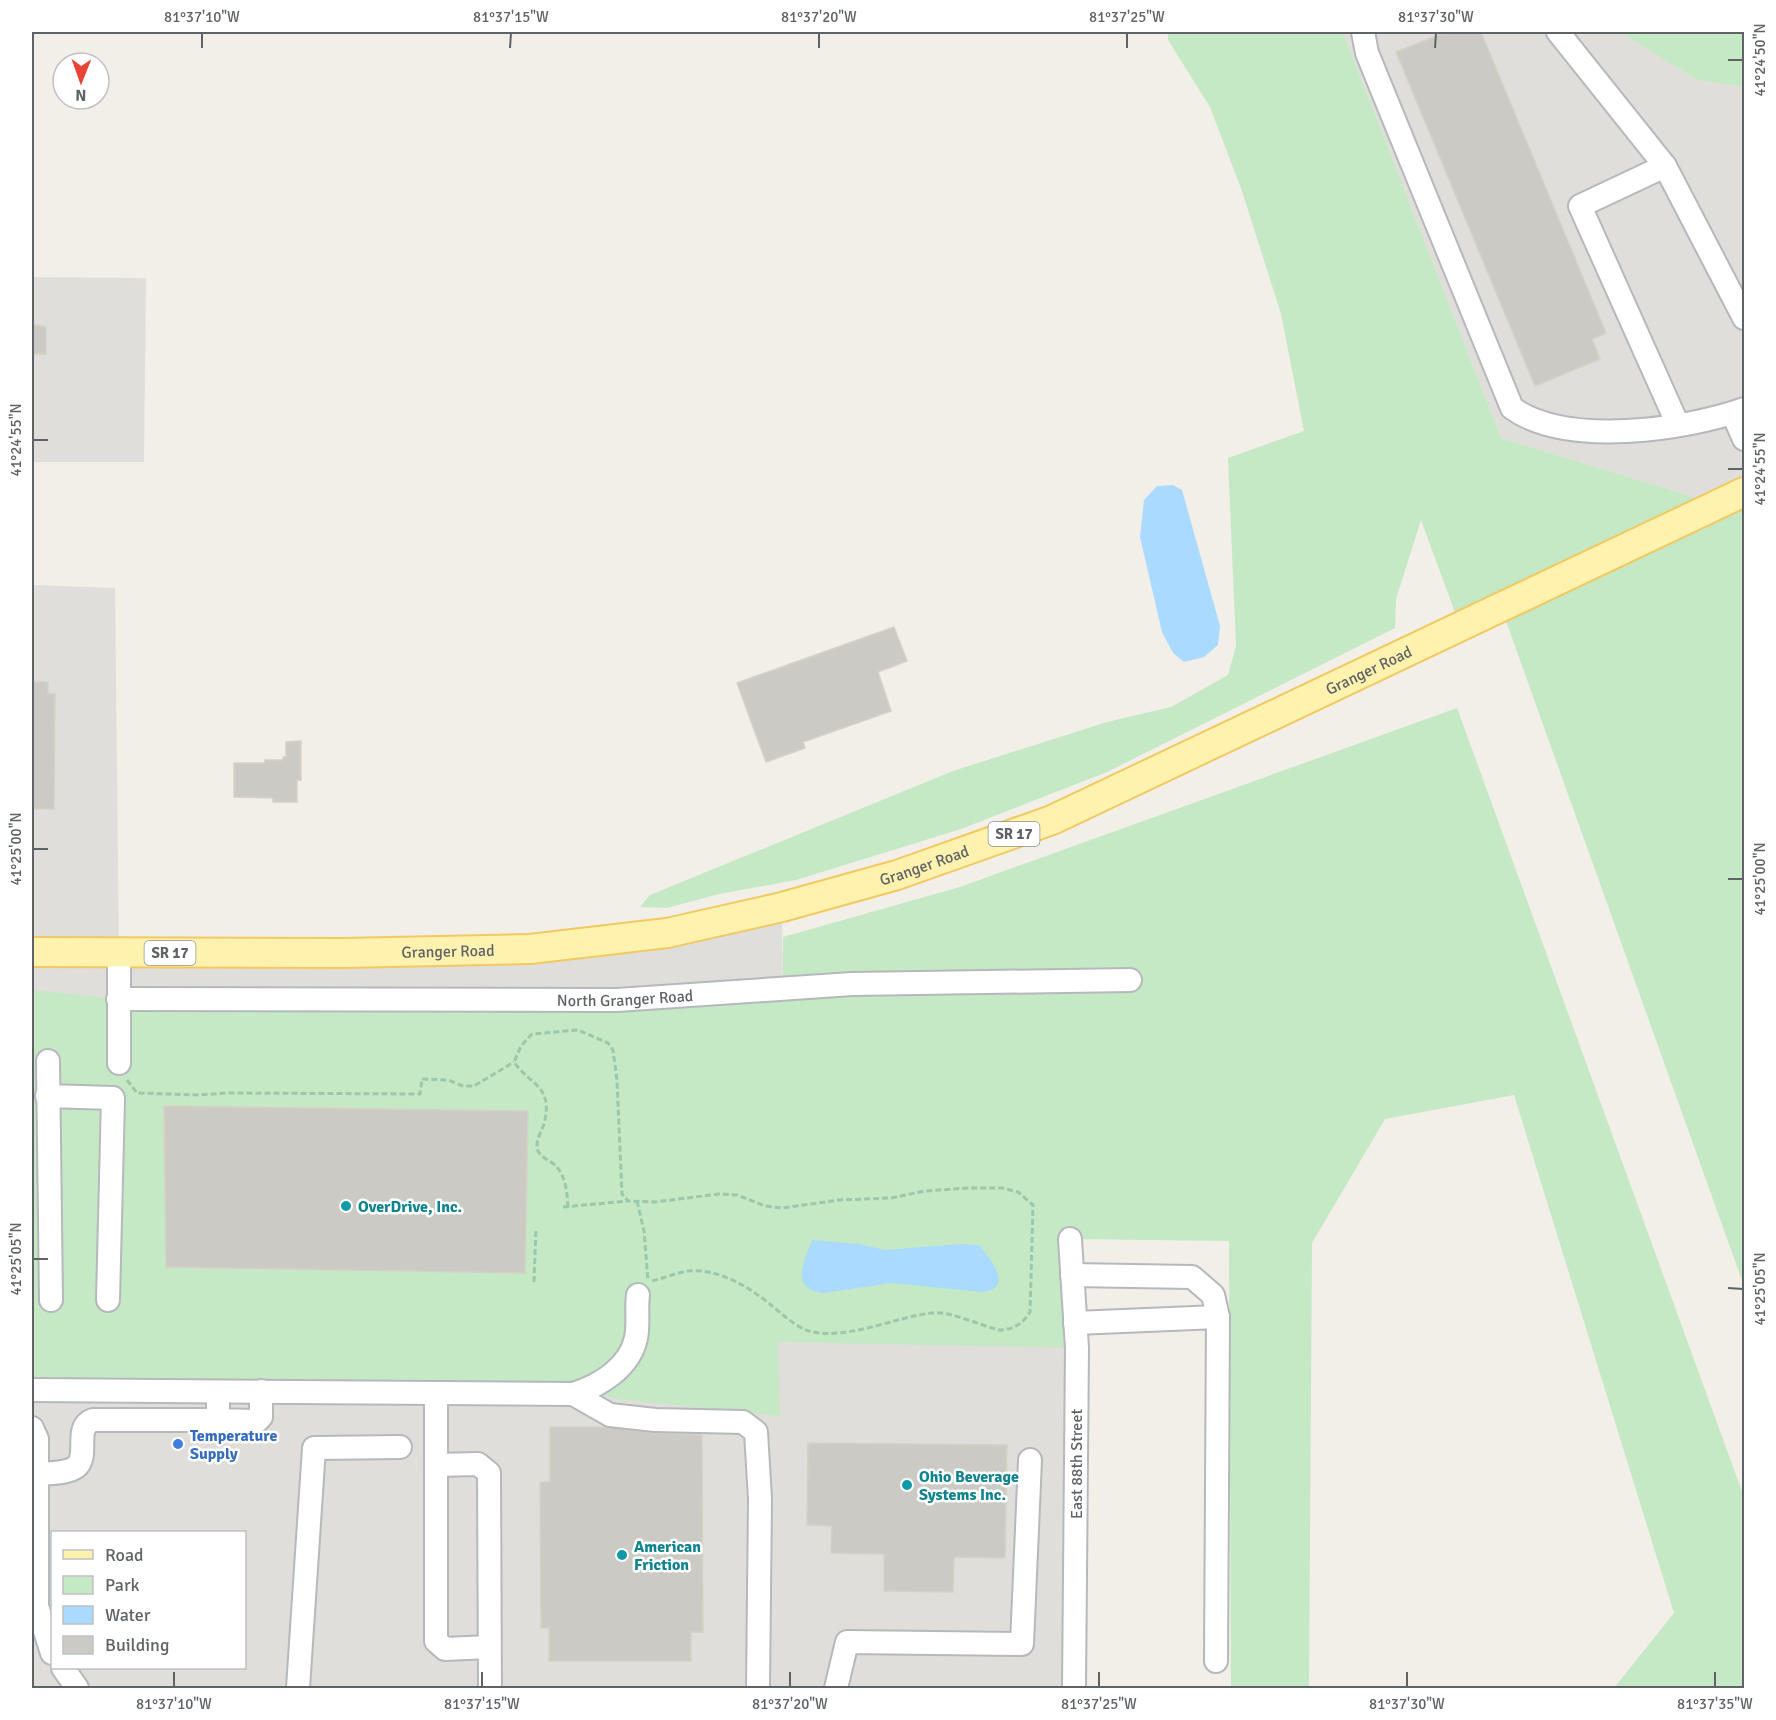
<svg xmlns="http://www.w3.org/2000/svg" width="1776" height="1720" font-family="Signika,sans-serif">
<rect width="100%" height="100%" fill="#f1efe8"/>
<path fill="#e0deda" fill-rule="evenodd" d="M1343,32H1620L1697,80L1744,87V492L1717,504L1501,438Z
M32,277L146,278L144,462H32Z
M32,585L115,588L119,953L530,949L782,907L783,988L1070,1239L1074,1688H32ZM52,1532H244V1668H52Z"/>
<path fill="#c5e8c5" d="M1168,32H1343L1501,438L1717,504L1744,492V1286L1501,607L1460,626L1421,520L1396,599L1395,628L1107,772L961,829L796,880L719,894L667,908L640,907L650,895L953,771L1107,722L1171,707L1228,675L1236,646L1228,458L1304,431L1281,314L1242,191L1210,107L1168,40Z
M1620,32H1744V87L1697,80Z
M1457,708L1744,1497V1688H1614L1674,1613L1514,1095L1385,1119L1312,1243L1309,1688H1231L1229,1241L1070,1239L1077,1348L778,1342L780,1416L616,1399L586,1390L32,1391V990L118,999L783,988V937L960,887Z"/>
<path fill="#aadaff" d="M1173,485L1182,490L1220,626L1218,645L1204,657L1184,662L1173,653L1162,632L1140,537L1144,500L1157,486Z
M812,1240L859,1244L885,1250L961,1244L979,1245C991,1259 1015,1289 982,1292L892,1283L823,1293C789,1288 804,1262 812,1240Z"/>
<path fill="#cccac5" stroke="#d6d1c6" stroke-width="1.5" d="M1446,32H1481L1606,333L1592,339L1600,359L1535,386L1396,52Z
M32,324L46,327V354H32Z
M894,627L907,661L878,672L891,711L803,742L805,748L766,762L737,683Z
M32,682H48V694H55L54,809H32Z
M301,741V780H297V802H273V798L234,797V763H265V760H283V757H286V742Z
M164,1106L528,1111L525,1273L166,1267Z
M550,1427H603L654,1433L702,1435L703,1632H691V1661H549V1628H541L540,1482H550Z
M808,1443L1007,1445L1005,1558L954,1557L953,1592L884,1591V1554L831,1553L832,1526L807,1525Z"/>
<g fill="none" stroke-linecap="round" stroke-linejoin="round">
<defs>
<g id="minor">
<path d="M1363,32L1367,53L1512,408C1566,447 1685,430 1744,409"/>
<path d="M1558,32L1665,166"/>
<path d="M1733,414L1744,439"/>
<path d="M1678,425L1580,206L1665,166L1744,318"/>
<path id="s1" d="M118,999L617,1000L852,984L1130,980"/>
<path d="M48,1061L51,1300"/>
<path d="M119,1063V953"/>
<path d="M47,1096L113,1098L108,1300"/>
<path d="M1070,1239L1077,1348L1074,1688"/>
<path d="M1072,1275L1192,1277L1213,1295L1218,1317"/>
<path d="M1075,1323L1218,1317L1216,1661"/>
<path d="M32,1390L573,1394C600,1386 630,1367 636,1338C639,1324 636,1309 638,1295"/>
<path d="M436,1393V1641L445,1649L489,1647"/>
<path d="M573,1394L610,1415L655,1420L743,1422L756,1432L760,1499L758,1688"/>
<path d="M218,1404V1420L257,1421L261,1417V1391"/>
<path d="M32,1428L37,1439V1606L52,1653"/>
<path d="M436,1465L478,1464L489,1473L490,1688"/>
<path d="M37,1474C48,1473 66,1474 76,1467C90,1456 73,1427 93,1420H218"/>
<path d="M63,1668L77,1688"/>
<path d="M298,1688L314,1448L400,1447"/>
<path d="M836,1688L847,1642L1022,1644L1030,1460"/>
</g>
<g id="major">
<path id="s2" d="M32,952L343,953L530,949L667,933L782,907L897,875L1052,820L1744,492"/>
</g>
</defs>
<use href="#minor" stroke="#b5b8bc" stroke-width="26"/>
<use href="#major" stroke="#f2c960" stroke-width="32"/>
<path stroke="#9cc7a9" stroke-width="3" stroke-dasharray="6 3" stroke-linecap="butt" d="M127,1080L137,1093L199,1095L226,1093L420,1094L422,1079L448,1080L463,1086H474L514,1062
M637,1201L644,1231L648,1280
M563,1207L628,1201
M568,1207C567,1193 566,1178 557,1167C551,1160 539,1158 537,1148C536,1138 543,1130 545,1120C552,1085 530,1085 514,1062L521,1046L532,1034L578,1030L608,1043L613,1050L617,1081L622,1194L628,1201L655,1202L719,1194L737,1195L765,1206L782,1208L839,1200L891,1198L925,1191L968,1188H1002L1018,1192L1033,1205L1030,1312C1023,1324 1012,1330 999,1330C979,1325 951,1311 932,1313C895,1317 846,1341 809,1331C796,1327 782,1314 771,1305C749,1287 718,1268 688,1271C676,1273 664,1278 652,1281
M534,1282L536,1228"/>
<use href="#minor" stroke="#fff" stroke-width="22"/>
<use href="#major" stroke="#fff2af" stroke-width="28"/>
</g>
<path fill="none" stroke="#5f6368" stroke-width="2" d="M202,48V33M510,48L511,33M819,48V33M1127,48V33M1435,48L1436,33M1728,60H1743M33,440H48M1728,469H1743M33,849H48M1728,879H1743M33,1259H48M1728,1288L1743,1289M174,1687V1672M482,1687V1672M790,1687V1672M1099,1687V1672M1407,1687V1672M1715,1687V1672"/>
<g fill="#0f9aa8" stroke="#fff" stroke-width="2">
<circle cx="346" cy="1206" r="6"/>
<circle cx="907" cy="1485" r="6"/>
<circle cx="622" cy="1555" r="6"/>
</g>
<circle fill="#3f7fe0" stroke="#fff" stroke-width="2" cx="178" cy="1444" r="6"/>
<g text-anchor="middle" stroke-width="5" stroke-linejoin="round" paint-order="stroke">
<g fill="#fff" stroke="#8f9295" stroke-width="1.5">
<rect x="988.5" y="822" width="51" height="24" rx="4.5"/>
<rect x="144.5" y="941" width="51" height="24" rx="4.5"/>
</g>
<g font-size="15" font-weight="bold" fill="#5f6368">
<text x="1014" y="839">SR 17</text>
<text x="170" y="958">SR 17</text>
</g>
<g font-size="16" fill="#5f6368" stroke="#fff">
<text dy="6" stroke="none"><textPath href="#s2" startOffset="1388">Granger Road</textPath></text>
<text dy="6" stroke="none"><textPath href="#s2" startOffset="902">Granger Road</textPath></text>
<text dy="6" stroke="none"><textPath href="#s2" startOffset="416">Granger Road</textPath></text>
<text dy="6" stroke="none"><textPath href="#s1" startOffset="507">North Granger Road</textPath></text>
<text transform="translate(1076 1464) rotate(-90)" y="6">East 88th Street</text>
</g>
<g font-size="16" font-weight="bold" fill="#0d838f" stroke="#fff" text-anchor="start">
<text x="358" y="1212">OverDrive, Inc.</text>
<text x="919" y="1482">Ohio Beverage<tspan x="919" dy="18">Systems Inc.</tspan></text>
<text x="634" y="1552">American<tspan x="634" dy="18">Friction</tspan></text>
</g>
<g font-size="16" font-weight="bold" fill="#366cbe" stroke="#fff" text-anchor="start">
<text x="190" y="1441">Temperature<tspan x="190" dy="18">Supply</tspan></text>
</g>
</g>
<rect width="1776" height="1720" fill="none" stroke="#ffffff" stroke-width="66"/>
<rect x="51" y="1531" width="195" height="138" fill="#ffffff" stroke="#bfc1c3" stroke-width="1.5"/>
<rect x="63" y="1550" width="30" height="9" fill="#fff2af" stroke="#bfc1c3" stroke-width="1.5"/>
<text x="105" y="1561" font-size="18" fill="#5f6368">Road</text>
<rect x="63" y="1576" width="30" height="18" fill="#c5e8c5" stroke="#bfc1c3" stroke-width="1.5"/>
<text x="105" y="1591" font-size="18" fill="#5f6368">Park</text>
<rect x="63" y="1606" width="30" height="18" fill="#aadaff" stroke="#bfc1c3" stroke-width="1.5"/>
<text x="105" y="1621" font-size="18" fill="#5f6368">Water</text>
<rect x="63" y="1636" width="30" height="18" fill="#cccac5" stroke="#bfc1c3" stroke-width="1.5"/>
<text x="105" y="1651" font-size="18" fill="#5f6368">Building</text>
<g transform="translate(81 81) rotate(181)"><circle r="28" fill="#ffffff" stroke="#bfc1c3" stroke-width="1.5"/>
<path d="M0-4.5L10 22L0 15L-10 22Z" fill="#ea4335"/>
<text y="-9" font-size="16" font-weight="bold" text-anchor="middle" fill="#5f6368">N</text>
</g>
<rect x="33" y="33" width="1710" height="1654" fill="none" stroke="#5f6368" stroke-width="2"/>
<g font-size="15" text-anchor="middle" fill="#5f6368">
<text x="202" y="22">81°37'10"W</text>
<text x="511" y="22">81°37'15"W</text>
<text x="819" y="22">81°37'20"W</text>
<text x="1127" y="22">81°37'25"W</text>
<text x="1436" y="22">81°37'30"W</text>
<text transform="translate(1760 60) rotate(-90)" y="5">41°24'50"N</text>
<text transform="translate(16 440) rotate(-90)" y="5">41°24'55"N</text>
<text transform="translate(1760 469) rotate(-90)" y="5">41°24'55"N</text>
<text transform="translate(16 849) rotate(-90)" y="5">41°25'00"N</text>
<text transform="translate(1760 879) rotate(-90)" y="5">41°25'00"N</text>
<text transform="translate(16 1259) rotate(-90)" y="5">41°25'05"N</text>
<text transform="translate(1760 1289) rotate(-90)" y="5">41°25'05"N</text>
<text x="174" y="1709">81°37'10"W</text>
<text x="482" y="1709">81°37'15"W</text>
<text x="790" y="1709">81°37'20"W</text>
<text x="1099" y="1709">81°37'25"W</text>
<text x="1407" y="1709">81°37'30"W</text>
<text x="1715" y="1709">81°37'35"W</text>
</g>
</svg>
